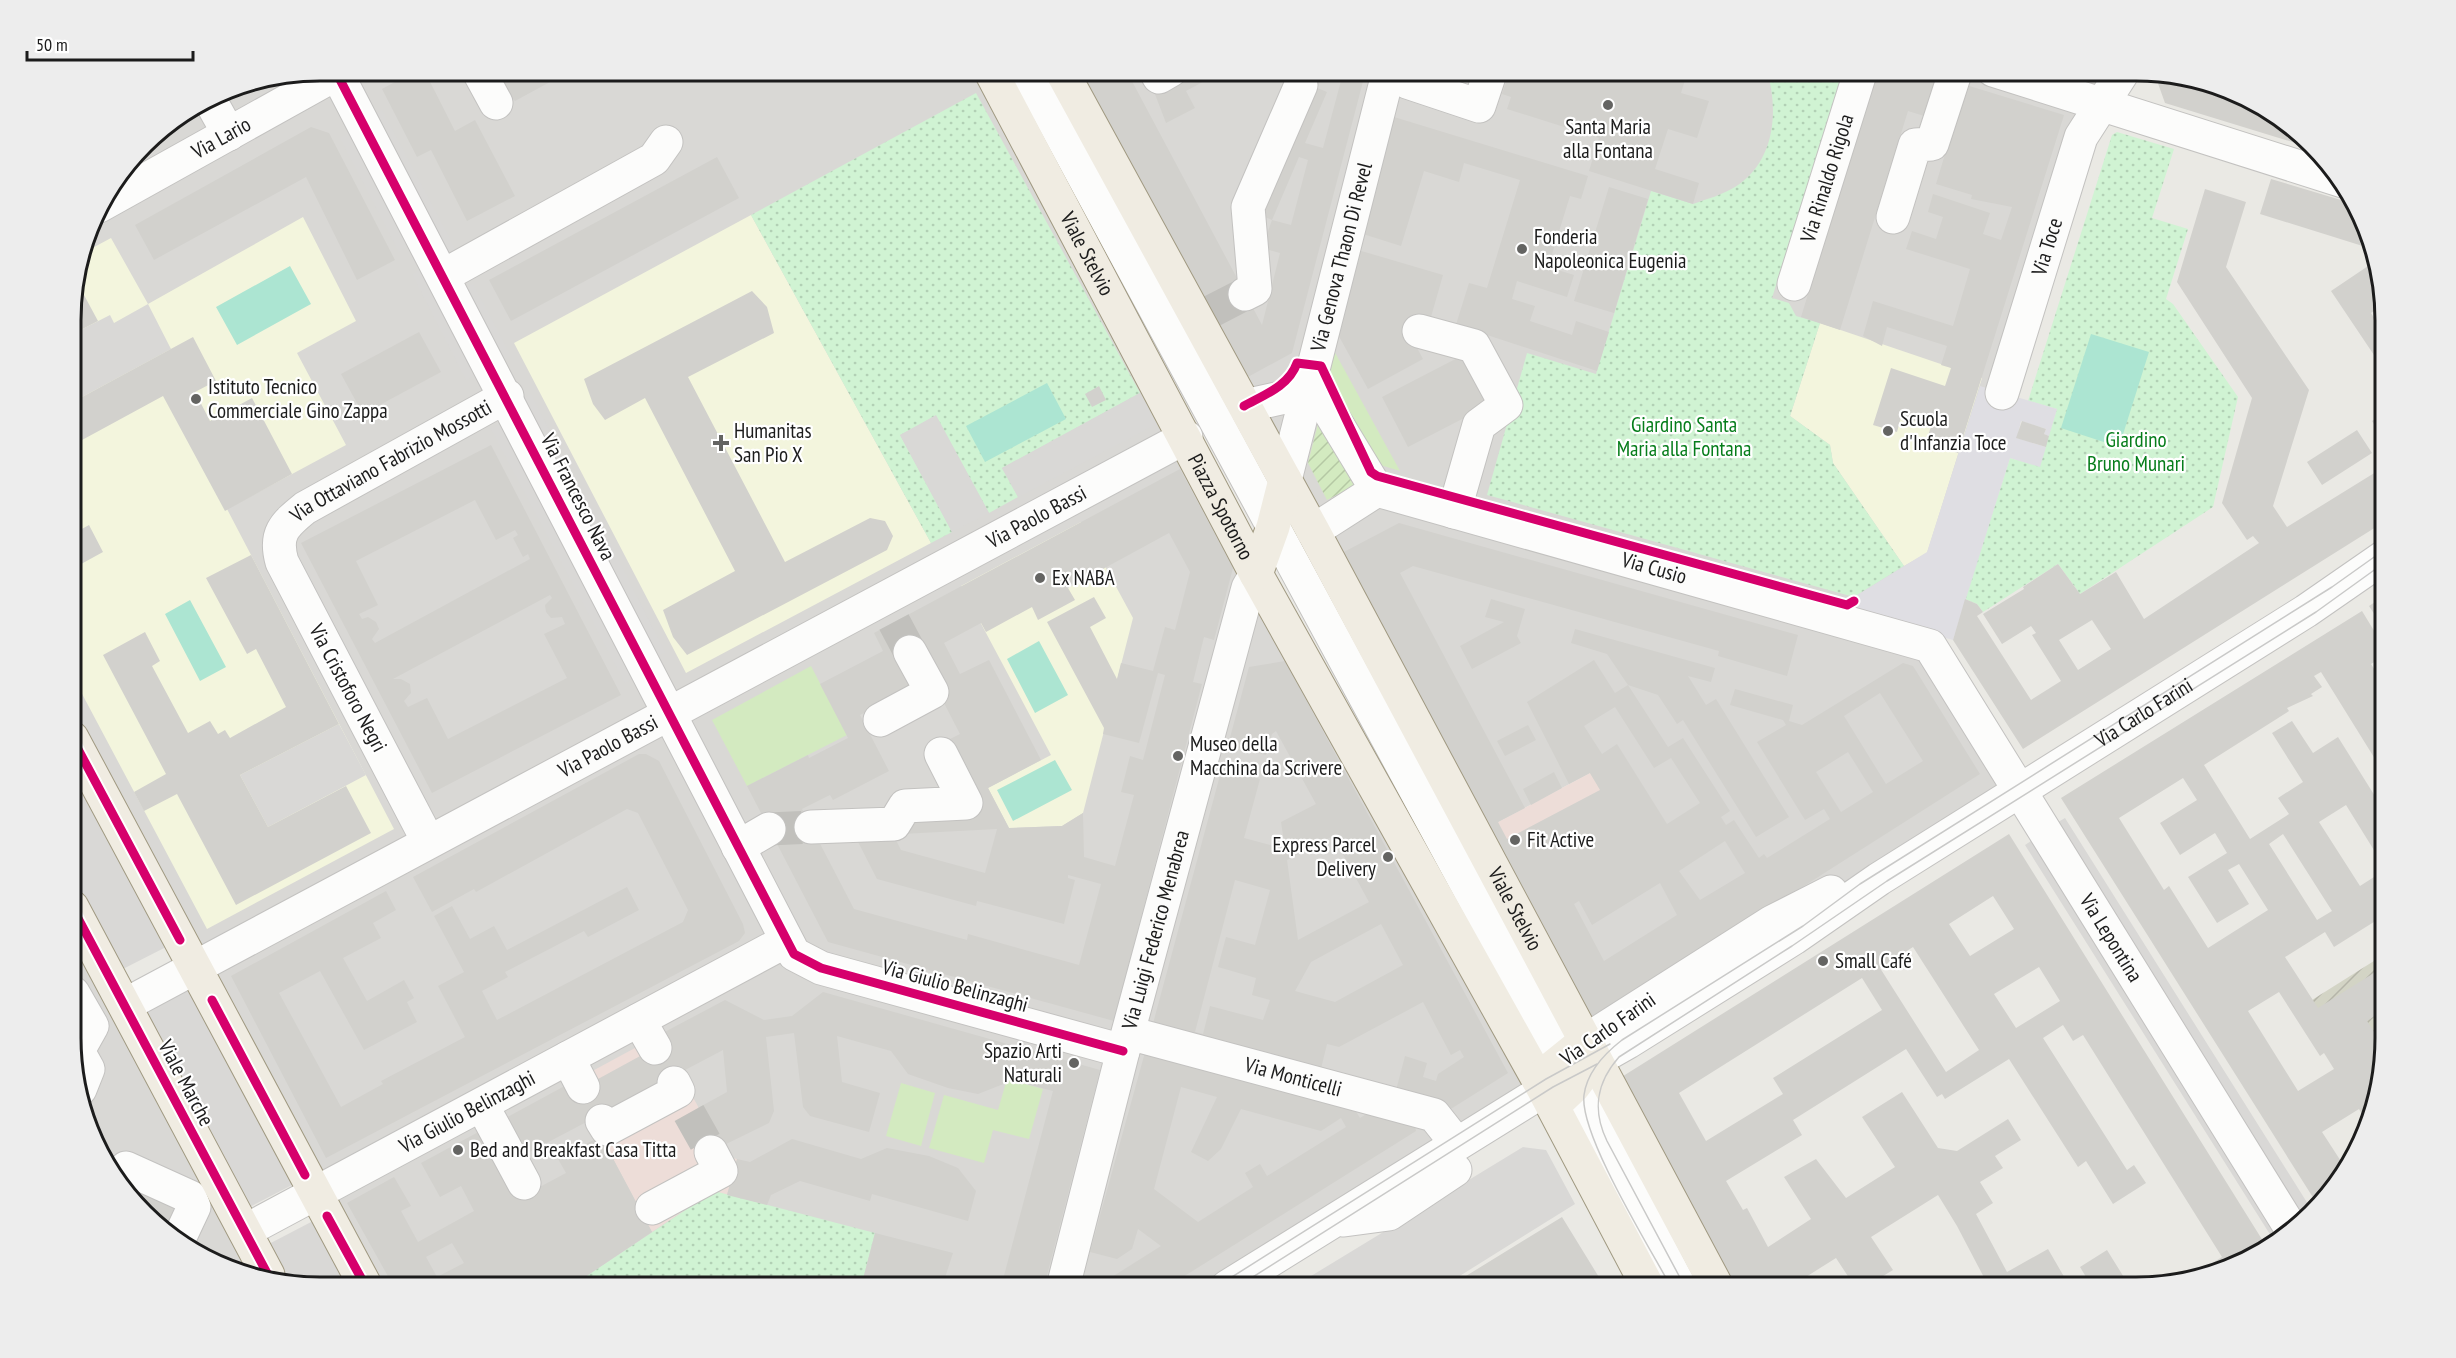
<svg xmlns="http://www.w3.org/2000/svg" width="2456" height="1358" font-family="'PT Sans Narrow',sans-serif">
<defs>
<pattern id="construction-furrows" width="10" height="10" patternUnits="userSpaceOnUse" patternTransform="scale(1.5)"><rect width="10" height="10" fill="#d3d4c5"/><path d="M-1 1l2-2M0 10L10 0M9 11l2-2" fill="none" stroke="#b5b5a9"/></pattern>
<pattern id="park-dots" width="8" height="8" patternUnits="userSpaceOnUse" patternTransform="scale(1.5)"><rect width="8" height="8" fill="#d0f3d3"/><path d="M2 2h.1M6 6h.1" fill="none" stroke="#b2d0b5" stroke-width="1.8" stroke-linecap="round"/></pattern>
<pattern id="garden-furrows" width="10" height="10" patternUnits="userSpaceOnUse" patternTransform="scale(1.5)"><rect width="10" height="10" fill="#d3eac0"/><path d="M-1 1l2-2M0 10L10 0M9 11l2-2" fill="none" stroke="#b5c8a4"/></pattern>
</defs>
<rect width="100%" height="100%" fill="#eae9e4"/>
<path fill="#d9d8d5" d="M320,70L980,71L1180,435L197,963L72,717L71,304L96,209L155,133L225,89Z
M1065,71H1385L1305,388L1246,402Z
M1393,71H2121L1924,631L1379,487L1314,525L1249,410L1302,396Z
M1183,444L1541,1089L1223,1287H370L202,972Z
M1377,492L1923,641L2020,790L1596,1046L1539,924L1590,773L1487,828L1317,531Z
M72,914L263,1274L209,1262L155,1225L113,1177L73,1071Z"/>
<path fill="#edddd8" d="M1590,773L1645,860L1539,924L1487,828Z
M659,1035L725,1156L737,1159L727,1195L714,1191L652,1232L572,1082Z"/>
<path fill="#f3f5dd" d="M751,215L931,543L686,673L514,343Z
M303,217L356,321L297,353L346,445L227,509L394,829L207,929L72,675L71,304L85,252L111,238L148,304Z
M1820,323L1982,378L1927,553L1904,566L1833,463L1830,445L1790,416Z
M1081,522L1133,618L1083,813L1062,826L1009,828L988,788L1051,755L961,586Z"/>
<path fill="url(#construction-furrows)" d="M2385,954V1038L2372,1095L2312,1000Z"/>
<path fill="#d3eac0" d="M1333,349L1400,471L1377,464L1330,379Z
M811,666L847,735L747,786L712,720Z
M1007,1079L1043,1089L1029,1139L993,1130L984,1163L929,1148L944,1095L998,1110Z
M901,1083L935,1093L921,1146L886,1136Z"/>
<path fill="url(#park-dots)" d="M1767,71H1843L1772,298L1789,303L1796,316L1820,323L1790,416L1830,445L1833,463L1904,566L1854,597L1487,495L1527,353L1596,374L1651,191L1693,204C1707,199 1722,195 1735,187C1775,162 1779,111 1767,71Z
M976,93L1140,393L1002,468L1018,497L989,513L936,416L900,435L952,532L931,543L751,215Z
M2117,132L2174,149L2152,218L2188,229L2166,299L2173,304L2238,397L2213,507L2080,594L2058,564L1983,612L1977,604L1965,599L2010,458L2039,466L2057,409L2028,401L2112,135Z
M714,1191L875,1233L861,1287H590L585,1277Z"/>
<path fill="url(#garden-furrows)" d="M1321,412L1361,482L1327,500L1308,463Z"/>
<path fill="#ace5d2" d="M290,266L311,304L237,345L216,307Z
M2091,334L2149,352L2119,447L2061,428Z
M1047,383L1066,419L985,462L966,426Z
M190,600L226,667L200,681L165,614Z
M1039,641L1068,695L1035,713L1007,659Z
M1055,760L1072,790L1013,821L997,790Z"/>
<path fill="#d9d8d6" d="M382,110L457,252L443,259L369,117Z
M354,131L413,244L399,252L340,138Z
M425,267L479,374L466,380L412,274Z
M473,284L511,356L498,363L460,291Z
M148,304L171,349L71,403V335L110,315L114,323Z
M1140,393L1157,424L1018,497L1002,468Z
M531,394L570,471L558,477L518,401Z
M936,415L989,513L952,532L900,435Z
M505,421L638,676L625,683L491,429Z
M585,494L665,652L653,659L570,502Z
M339,724L366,775L268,827L240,775Z
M72,766L168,946L121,970L72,878Z
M2065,818L2313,1212L2303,1221L2053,825Z
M2037,837L2287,1235L2276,1244L2025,845Z
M190,988L294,1184L248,1208L144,1012Z
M1523,1147L1546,1150L1575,1204L1442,1287H1293Z
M313,1221L349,1287H320L286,1279L267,1245Z"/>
<path fill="#dfdee3" d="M1980,386L2057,409L2049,436L2044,434L2046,429L2021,421L2017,438L2046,447L2040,467L2010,458L1953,640L1858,613L1854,597L1927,552Z"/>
<path fill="#d2d1cd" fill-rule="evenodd" d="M417,70H424L455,131L475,120L515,196L467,221L431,150L417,157L382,89Z
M494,70H572L515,101L504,90Z
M1080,70H1126L1262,325L1280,253L1262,248L1272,220L1291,225L1308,160L1299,157L1272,220L1256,213L1310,85L1327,92L1305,143L1323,148L1342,77L1335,74L1336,70H1366L1292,353L1246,378Z
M1187,70H1225L1186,91L1195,108L1166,123L1153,89Z
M1510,70H1688L1681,93L1709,101L1697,138L1668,129L1655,169L1699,183L1693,204L1589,171L1599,138L1507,109L1511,97L1502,94Z
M1877,70H1918L1947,79L1934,119L1908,111L1840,330L1801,317Z
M2059,70H2094L2087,80Z
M2155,75L2247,96L2301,133L2315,149L2165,103Z
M252,84L220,102L216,95L225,89Z
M1966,85L2064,115L1958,453L1926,443L1931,426L1901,417L1897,432L1873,425L1891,368L1945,386L1951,368L1941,365L1947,346L1887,327L1882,346L1863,336L1873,301L1953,326L1970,269L1906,249L1912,231L1936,239L1943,217L1928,212L1933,194L1990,213L1983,234L2001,240L2012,207L1971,199L1972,195L1936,184Z
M1394,117L1588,176L1581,199L1570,196L1548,267L1574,275L1567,297L1517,281L1512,299L1535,306L1530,321L1572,335L1576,321L1609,332L1597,371L1478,332L1454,331L1469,283L1487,288L1520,180L1464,163L1459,182L1424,171L1401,246L1363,234Z
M311,127L329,133L395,260L357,280L306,177L154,260L135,225Z
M717,157L739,198L511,321L489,280Z
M2271,179L2351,203L2369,248L2260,214Z
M1609,187L1648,199L1614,313L1574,301Z
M2205,189L2246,202L2226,267L2309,390L2273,506L2287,527L2384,467V522L2023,749L1953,640L1965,599L1977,604L1983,612L1977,616L2031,700L2061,681L2032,635L2036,633L2031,626L2002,644L1983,614L2024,589L2023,587L2058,564L2080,594L2116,572L2144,619L2259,543L2253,536L2247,540L2222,503L2252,398L2177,282ZM2092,620L2111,649L2078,670L2059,640Z
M1358,250L1443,275L1429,324L1408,331L1423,359L1368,389L1336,331Z
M2374,262L2383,288V305L2371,313L2384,333V370L2331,291Z
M77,282L98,321L71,335V304Z
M752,291L767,307L774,333L688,377L785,562L870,518L885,521L893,536L887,550L687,655L673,637L663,610L735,571L645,398L605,420L593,404L584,379Z
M419,332L441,372L363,414L341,374Z
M193,337L216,381L195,392L210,421L252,398L292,474L225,511L163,396L71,446V403Z
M1469,352L1495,402L1408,447L1382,397Z
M1099,386L1106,400L1092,407L1085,394Z
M2384,413V440L2372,421Z
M2022,421L2046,429L2044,434L2049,436L2046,447L2016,438Z
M2357,430L2372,453L2322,485L2307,462Z
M491,445L621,695L432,793L301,543ZM475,500L496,540L515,530L518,535L513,538L523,557L528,554L530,559L375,643L372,639L379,629L376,622L368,617L362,619L359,614L378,605L356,561ZM550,595L552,598L545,605L546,612L551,618L562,617L565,624L544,634L567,678L448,739L427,698L408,707L404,701L411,693L410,684L401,679H393Z
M1180,469L1233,568L1214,640L1204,637L1193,682L1202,684L1114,1021L828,942L747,786L808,755L809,758L848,738L820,684L883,651L874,633ZM1169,533L1190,572L1175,630L1165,627L1153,671L1121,663L1117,679L1090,627L1106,618L1094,597L1047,622L1104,728L1103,734L1139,743L1158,673L1165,675L1143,760L1130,756L1121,792L1134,795L1115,866L1084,857L1083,813L1062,826L1009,828L988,788L1041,760L989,660L960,674L944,643L981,623L986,632L1032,607L1038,620L1075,600L1068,588ZM916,649L960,734L944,742L980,812L908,815L901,834L997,829L985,873L901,850L893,834L855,836L877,879L976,906L977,901L1064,924L1075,880L1068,878V875L1101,884L1079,965L968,934L967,940L854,909L802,809L830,795L833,800L889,771L860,715L920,684Z
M72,514L80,530L89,525L103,552L72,569Z
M1399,523L1798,635L1787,676L1718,656L1719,651L1413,566L1400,573L1525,808L1498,822L1507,839L1600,790L1590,773L1569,784L1527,702L1594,660L1615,693L1628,685L1668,747L1683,738L1730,811L1721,817L1726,825L1734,820L1759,858L1764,854L1767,858L1830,819L1824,809L1805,820L1757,742L1786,725L1783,720L1730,705L1735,689L1793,705L1789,721L1802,725L1903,663L1913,666L1980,774L1593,1020L1340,554ZM1880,693L1923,761L1886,784L1844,716ZM1615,707L1654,768L1671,758L1700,803L1667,824L1617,744L1602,754L1584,726ZM1848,752L1873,792L1841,812L1816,772ZM1725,841L1745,873L1700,900L1679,871ZM1660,883L1677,915L1604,961L1574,904L1579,901L1592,925Z
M251,555L339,724L240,775L268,827L346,786L371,833L236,905L177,794L144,811L134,792L166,774L103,655L145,632L160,661L152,666L188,733L210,721L218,734L225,730L230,738L286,707L256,649L247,654L206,578Z
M2384,596V629L2369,606Z
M1491,599L1525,609L1517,636L1521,643L1472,669L1460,646L1504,622L1485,617Z
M2362,611L2384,647V656L2371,664L2385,686V775L2321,672L2314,676L2322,687L2311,694L2313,696L2287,708L2289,711L2204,765L2250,839L2289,814L2278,798L2303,782L2272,733L2292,721L2313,753L2338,737L2378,801L2385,796V868L2346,805L2319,822L2360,886L2385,870V915L2334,947L2325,932L2285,957L2318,1008L2385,966V1009L2367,1021L2384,1047L2366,1121L2359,1109L2322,1132L2346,1169L2319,1207L2061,798ZM2183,778L2197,800L2160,823L2180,855L2215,833L2227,853L2188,877L2217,923L2249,904L2228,870L2239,864L2268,910L2208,948L2169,886L2164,890L2119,818ZM2283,834L2332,911L2317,920L2269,844ZM2279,992L2320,1056L2324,1053L2334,1069L2298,1091L2248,1011Z
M1575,629L1715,668L1711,682L1688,676L1706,705L1716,699L1789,817L1756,837L1683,720L1677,724L1658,695L1628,685L1607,654L1571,643Z
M1285,661L1508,1073L1446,1112L1394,1098L1405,1056L1427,1063L1423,1077L1436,1081L1438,1074L1464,1057L1460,1050L1451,1055L1423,1002L1339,1047L1327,1044L1319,1077L1151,1031L1222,768L1260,779L1244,838L1285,849L1281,822L1316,804L1276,731L1272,734L1266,755L1228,745L1249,667ZM1333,836L1369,902L1298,940L1287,860ZM1235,880L1270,890L1255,945L1226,937L1218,967L1256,978L1252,995L1270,1000L1263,1020L1210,1006L1203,1034L1195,1032ZM1381,924L1403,965L1335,1002L1295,991L1311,962Z
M1528,725L1536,740L1505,756L1497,741Z
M639,754H646L659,761L743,924L745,933L739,941L326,1158L231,976L386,891L396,910L373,923L381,938L343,958L367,1001L404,980L414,998L407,1002L417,1022L364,1050L320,971L279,993L341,1107L383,1084L381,1081L465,1037L438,986L464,972L434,916L452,906L470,939L494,926L507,950L627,887L639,910L588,937L584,931L505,972L508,977L482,991L497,1020L683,922L688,910L638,813L627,809L476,892L474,889L432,912L413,877Z
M1554,772L1562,788L1531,805L1523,789Z
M2009,834L2268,1249L2216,1274L2184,1281L2222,1257L2083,1035L2073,1041L2063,1025L2043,1038L2127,1170L2134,1165L2146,1183L2113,1204L2086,1161L2078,1167L2009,1059L1945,1099L1942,1094L1937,1097L1906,1049L1793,1120L1802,1135L1726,1181L1743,1210L1747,1208L1768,1247L1811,1219L1784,1177L1816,1159L1846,1198L1895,1167L1862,1117L1902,1092L1938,1148L1957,1151L2008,1119L2021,1140L1995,1156L2003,1168L1980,1182L1993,1203L1976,1214L2007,1272L2048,1249L2070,1287H1989L1957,1226L1938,1195L1871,1237L1893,1270L1865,1287H1855L1836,1258L1790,1287H1734L1620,1078ZM1993,896L2014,929L1970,956L1949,924ZM1913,947L1979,1050L1946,1072L1880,968ZM2039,967L2060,1001L2016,1028L1994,994ZM1862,978L1882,1010L1773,1078L1783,1094L1706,1141L1679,1093Z
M823,992L1100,1070L1044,1287H1001L1053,1091L1007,1079L1006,1083L978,1094L948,1088L908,1074L891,1051L837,1036L842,1082L880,1093L869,1132L810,1116L803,1107L794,1033L766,1037L774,1111L769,1123L720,1147L698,1108L727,1092L723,1050L520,1157L500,1121L572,1082L576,1091L664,1043L659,1035L725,1000L764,1020L792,1016Z
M1147,1045L1347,1097L1360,1118L1379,1106L1413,1115L1416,1131L1167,1287H1096L1161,1246L1138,1229L1132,1249L1117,1259L1090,1252ZM1181,1087L1217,1097L1191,1152L1208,1161L1221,1149L1241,1109L1321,1131L1341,1118L1346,1127L1267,1176L1260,1164L1245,1173L1253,1187L1198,1222L1154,1189Z
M484,1129L536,1189L566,1173L558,1159L601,1136L652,1232L585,1277L590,1287H394L347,1203L394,1177L411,1206L401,1211L418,1242L474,1211L461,1186L440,1197L421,1163ZM452,1243L464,1263L437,1277L426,1257Z
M792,1139L861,1159L887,1148L929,1156L958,1168L976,1191L968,1221L872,1194L870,1201L800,1181L771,1195L767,1205L727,1195L737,1159L750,1162Z
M144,1185L184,1203L169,1235L155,1225L136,1203Z
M1562,1217L1605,1287H1448Z
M875,1233L953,1253L942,1287H861Z
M2107,1250L2130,1287H2092L2080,1267Z"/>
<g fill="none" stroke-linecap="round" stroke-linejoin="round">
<path stroke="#c1c0bc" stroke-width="33" stroke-dasharray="33 16" stroke-linecap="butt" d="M1210,312L1245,294
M894,622L910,652
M769,829L811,827
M689,1113L711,1152"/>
<defs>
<g id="minor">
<path d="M335,70L794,954L821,968L1123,1051"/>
<path d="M478,70L496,103"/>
<path d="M1026,70L1547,1033L1680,1287"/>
<path d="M1155,70L1159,77L1171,70"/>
<path d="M1993,70L2343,181"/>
<path d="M1407,82L1479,106L1491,70"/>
<path d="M215,109L229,134"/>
<path id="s1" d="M99,206L343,70"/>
<path d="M1893,217L1915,145L1932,144L1956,70"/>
<path d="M443,276L654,159L666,142"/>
<path id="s2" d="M1794,284L1861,70"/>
<path d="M1245,294L1255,289L1248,207L1301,85"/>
<path d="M1419,331L1474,346L1506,405L1479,425L1454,512"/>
<path id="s3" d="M2002,393L2081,137L2124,70"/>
<path d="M1244,406L1308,392L1323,401L1377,490"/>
<path id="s4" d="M1285,480L1389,70"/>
<path id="s5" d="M1377,490L1930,646L2292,1230"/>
<path d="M1313,531L1377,490"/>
<path d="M880,720L932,692L910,652"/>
<path d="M811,827L894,824L905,806L966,803L941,754"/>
<path id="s6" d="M428,841L282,562C274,534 284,525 305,508L507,396"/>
<path d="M738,847L769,829"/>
<path d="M73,993L92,1026L78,1051"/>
<path id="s7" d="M125,1005L1186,437"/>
<path d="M639,1020L655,1048"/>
<path id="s8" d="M1129,1033L1434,1115L1449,1134"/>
<path d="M1585,1041L1772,922L1831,892"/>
<path d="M73,1049L78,1051L88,1069L80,1089"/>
<path d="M568,1058L583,1087"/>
<path d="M490,1120L524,1183"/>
<path d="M602,1121L607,1129L678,1091L674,1083"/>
<path d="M126,1168L190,1197L194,1207L178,1241"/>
<path d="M652,1208L721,1171L711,1152"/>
<path d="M1344,1220L1389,1214L1455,1170"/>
<path id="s9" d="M245,1231L786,941"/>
<path id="s10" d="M1063,1287L1123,1051L1248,588L1256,574"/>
<path id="s11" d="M1227,1287L1554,1084L1628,1042L1794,938L1879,879L2306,611L2384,557"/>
</g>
<g id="major">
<path id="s12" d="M990,70L1256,574L1544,1090L1648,1287"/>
<path id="s13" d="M1061,70L1313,531L1717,1287"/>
<path d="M1256,574L1273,527L1285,480"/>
<path d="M72,738L366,1287"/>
<path d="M72,907L268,1275"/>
<path d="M1538,1079L1585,1041"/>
<path d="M1553,1106L1574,1086L1594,1059"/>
</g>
</defs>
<use href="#minor" stroke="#c3c2c0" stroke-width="35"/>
<use href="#major" stroke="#a09981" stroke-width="35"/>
<use href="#minor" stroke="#fcfcfb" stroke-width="33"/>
<use href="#major" stroke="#f0ece2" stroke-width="33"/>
<path stroke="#c9c9c8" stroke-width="1.5" d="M1216,1287L1546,1079L1610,1044
M1237,1287L1553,1087L1597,1064
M1671,1287C1650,1248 1579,1134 1584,1095C1587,1072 1604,1054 1622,1040L1803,926L1860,884L2332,587L2384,550
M1685,1287L1607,1141C1592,1110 1596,1083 1619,1057L1792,946L1887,881L2316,612L2384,563"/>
<defs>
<path id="cycleway" d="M335,70L794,954L821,968L1123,1051
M1244,406C1264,395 1289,386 1297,363L1321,366L1371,472L1377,476L1847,605L1854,601
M72,738L180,940
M72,907L268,1275
M212,1000L305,1175
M327,1216L366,1287"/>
</defs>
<use href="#cycleway" stroke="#fff" stroke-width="13"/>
<use href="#cycleway" stroke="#d6006c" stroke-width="9"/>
</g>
<g fill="#646462" stroke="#fff" stroke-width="2">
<circle cx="1608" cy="105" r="6"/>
<circle cx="1522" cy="249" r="6"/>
<circle cx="196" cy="399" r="6"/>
<circle cx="1888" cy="431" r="6"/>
<path d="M718 434h6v6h6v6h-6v6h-6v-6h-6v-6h6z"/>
<circle cx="1040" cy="578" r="6"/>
<circle cx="1178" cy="756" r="6"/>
<circle cx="1515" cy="840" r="6"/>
<circle cx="1388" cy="857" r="6"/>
<circle cx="1823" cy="961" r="6"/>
<circle cx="1074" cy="1063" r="6"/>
<circle cx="458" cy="1150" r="6"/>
</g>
<g text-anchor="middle" stroke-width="4.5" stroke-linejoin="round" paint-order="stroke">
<g font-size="21" fill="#1c1c1c" stroke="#fff" text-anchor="start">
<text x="1608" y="134" text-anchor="middle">Santa Maria<tspan x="1608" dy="24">alla Fontana</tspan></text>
<text x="1534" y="244">Fonderia<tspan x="1534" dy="24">Napoleonica Eugenia</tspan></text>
<text x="208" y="394">Istituto Tecnico<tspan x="208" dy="24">Commerciale Gino Zappa</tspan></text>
<text x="1900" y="426">Scuola<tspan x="1900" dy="24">d'Infanzia Toce</tspan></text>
<text x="734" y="438">Humanitas<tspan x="734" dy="24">San Pio X</tspan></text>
<text x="1052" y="585">Ex NABA</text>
<text x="1190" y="751">Museo della<tspan x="1190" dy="24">Macchina da Scrivere</tspan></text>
<text x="1527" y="847">Fit Active</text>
<text x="1376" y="852" text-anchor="end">Express Parcel<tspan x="1376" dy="24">Delivery</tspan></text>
<text x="1835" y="968">Small Café</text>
<text x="1062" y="1058" text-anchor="end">Spazio Arti<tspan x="1062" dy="24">Naturali</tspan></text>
<text x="470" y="1157">Bed and Breakfast Casa Titta</text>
</g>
<g font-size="21" fill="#1c1c1c" stroke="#fff">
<text dy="7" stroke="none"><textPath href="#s1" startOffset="140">Via Lario</textPath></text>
<text dy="7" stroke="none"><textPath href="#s2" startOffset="111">Via Rinaldo Rigola</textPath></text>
<text dy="7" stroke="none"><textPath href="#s3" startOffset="153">Via Toce</textPath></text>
<text dy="7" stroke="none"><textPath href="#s12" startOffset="208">Viale Stelvio</textPath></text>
<text dy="7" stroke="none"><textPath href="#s4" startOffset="230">Via Genova Thaon Di Revel</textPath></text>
<text dy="7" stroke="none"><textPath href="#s6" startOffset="477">Via Ottaviano Fabrizio Mossotti</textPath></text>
<text transform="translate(578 497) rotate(63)" y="7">Via Francesco Nava</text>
<text dy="7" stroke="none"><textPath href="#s12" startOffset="494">Piazza Spotorno</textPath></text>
<text dy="7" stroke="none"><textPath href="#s7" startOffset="1034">Via Paolo Bassi</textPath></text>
<text dy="7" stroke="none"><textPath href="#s5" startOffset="288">Via Cusio</textPath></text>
<text transform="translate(348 688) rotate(62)" y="7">Via Cristoforo Negri</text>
<text dy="7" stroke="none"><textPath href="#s11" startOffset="1082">Via Carlo Farini</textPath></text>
<text dy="7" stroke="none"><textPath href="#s7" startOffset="548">Via Paolo Bassi</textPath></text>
<text dy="7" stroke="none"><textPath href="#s13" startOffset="954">Viale Stelvio</textPath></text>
<text dy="7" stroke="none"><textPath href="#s10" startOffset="369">Via Luigi Federico Menabrea</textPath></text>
<text dy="7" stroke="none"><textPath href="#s5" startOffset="918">Via Lepontina</textPath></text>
<text transform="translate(955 986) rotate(15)" y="7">Via Giulio Belinzaghi</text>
<text transform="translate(1608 1029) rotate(-35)" y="7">Via Carlo Farini</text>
<text dy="7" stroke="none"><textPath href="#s8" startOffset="170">Via Monticelli</textPath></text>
<text transform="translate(186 1083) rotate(62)" y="7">Viale Marche</text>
<text dy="7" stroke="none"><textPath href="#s9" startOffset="252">Via Giulio Belinzaghi</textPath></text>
</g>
<g font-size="21" fill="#067d1b" stroke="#fff">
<text x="1684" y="432">Giardino Santa<tspan x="1684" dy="24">Maria alla Fontana</tspan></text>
<text x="2136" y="447">Giardino<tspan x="2136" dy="24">Bruno Munari</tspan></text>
</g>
</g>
<path d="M0 0H2456V1358H0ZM320 81H2136A239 239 0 0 1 2375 320V1038A239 239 0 0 1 2136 1277H320A239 239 0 0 1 81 1038V320A239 239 0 0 1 320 81Z" fill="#ededed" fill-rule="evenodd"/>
<path fill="none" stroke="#1c1c1c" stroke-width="3" d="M320 81H2136A239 239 0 0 1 2375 320V1038A239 239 0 0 1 2136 1277H320A239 239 0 0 1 81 1038V320A239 239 0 0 1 320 81Z"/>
<path d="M27 51v9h166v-9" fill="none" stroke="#1c1c1c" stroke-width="3"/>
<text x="36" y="51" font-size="18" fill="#1c1c1c" stroke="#ffffff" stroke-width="4.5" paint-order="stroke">50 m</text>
</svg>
